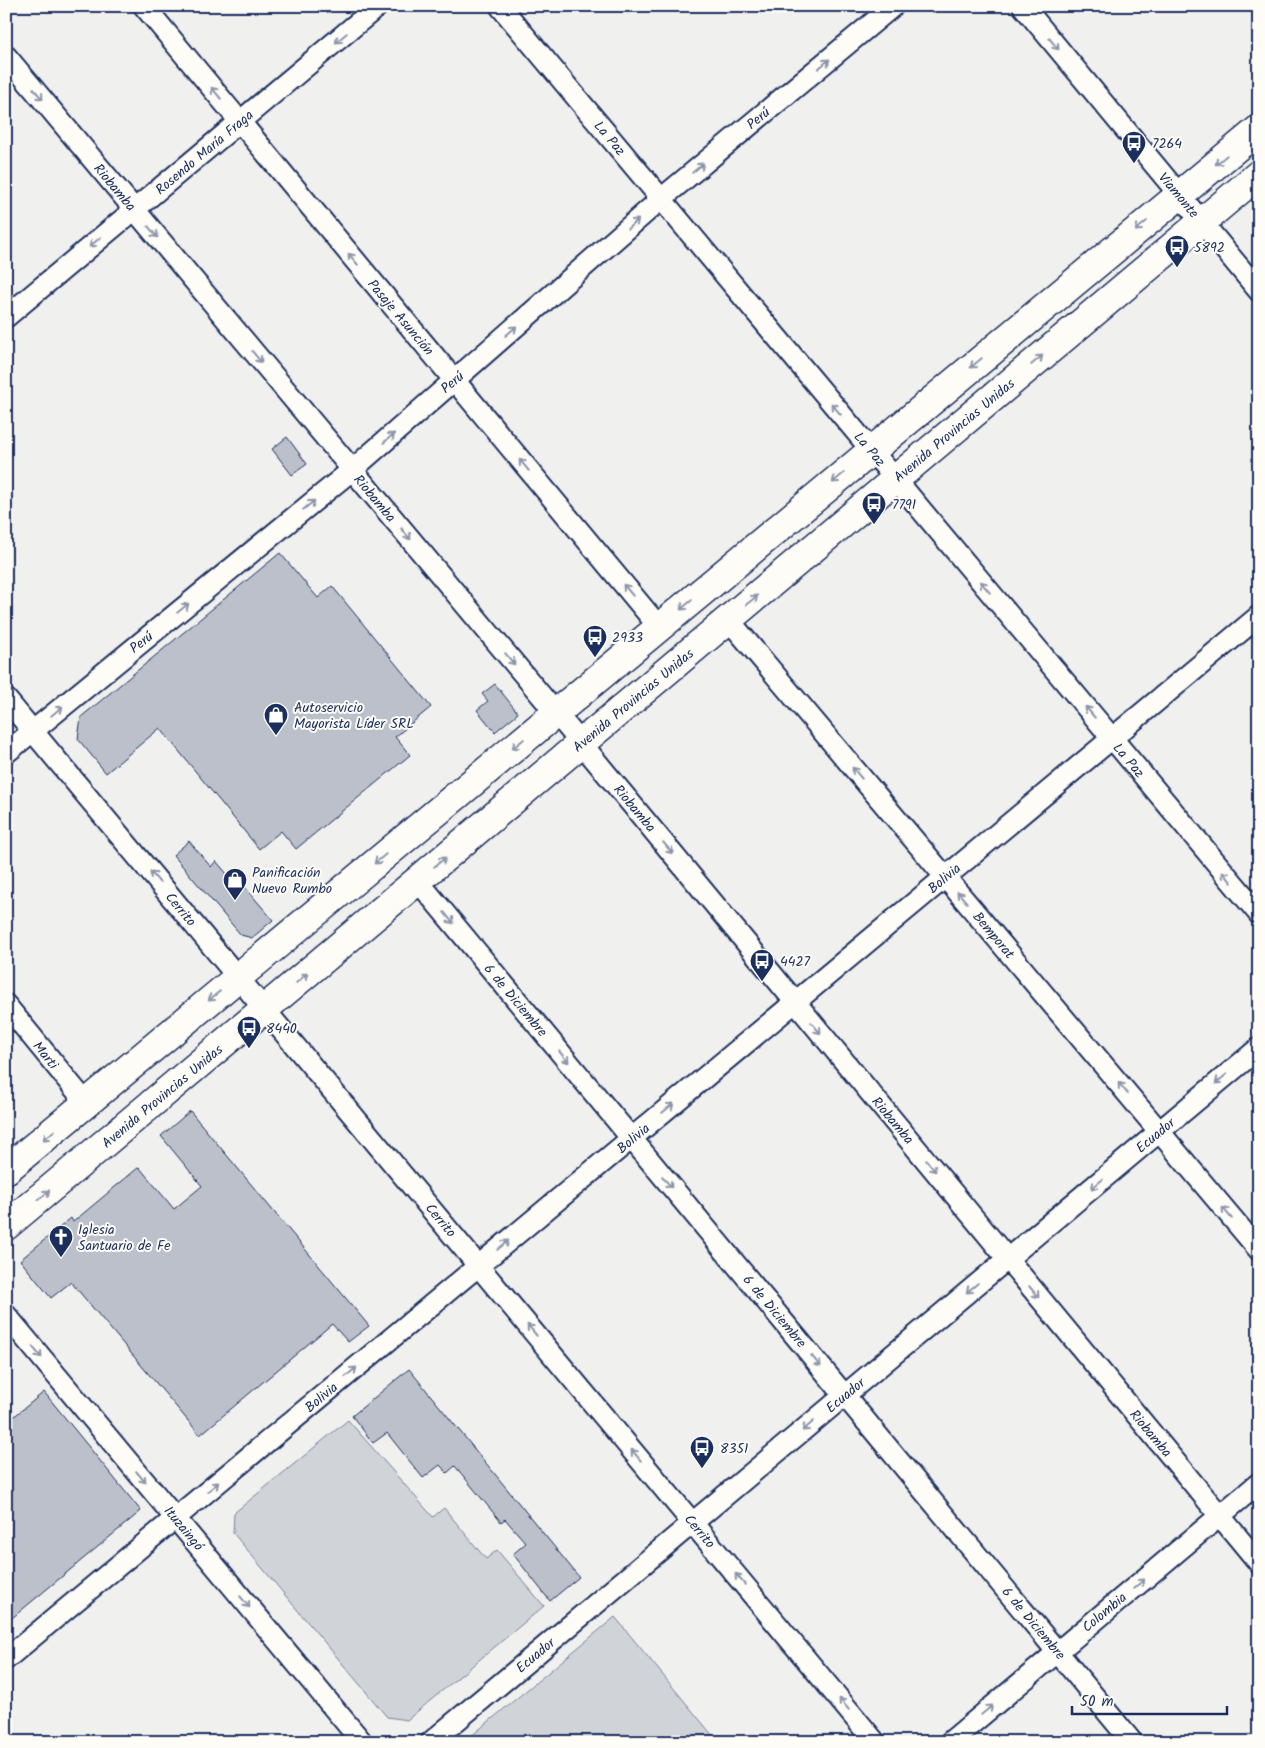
<svg xmlns="http://www.w3.org/2000/svg" width="1265" height="1748" font-family="Kalam,sans-serif">
<rect width="100%" height="100%" fill="#f0f0ee"/>
<filter id="ink" filterUnits="userSpaceOnUse"><feTurbulence type="fractalNoise" baseFrequency=".02" numOctaves="2"/><feDisplacementMap in="SourceGraphic" scale="10" xChannelSelector="R" yChannelSelector="G"/><feConvolveMatrix kernelMatrix="1 2 1 2 8 2 1 2 1" color-interpolation-filters="sRGB"/></filter>
<g filter="url(#ink)">
<path fill="#d0d3d8" stroke="#76819b" d="M348,1420L433,1517L444,1508L486,1559L497,1550L544,1606L407,1720L387,1717L233,1533L234,1513Z
M615,1617L718,1742H464Z"/>
<path fill="#bbc0ca" stroke="#1b2f5e" d="M287,437L307,464L292,475L272,449Z
M280,553L318,598L332,586L431,707L395,737L410,755L296,849L281,831L259,849L160,728L106,773L78,739L81,717Z
M495,684L518,713L495,732L477,710L488,701L482,694Z
M189,841L211,867L216,861L234,882L238,879L273,920L252,938L241,935L173,855Z
M190,1111L369,1326L348,1342L332,1324L200,1435L71,1282L51,1298L20,1260L71,1218L73,1222L139,1167L174,1209L202,1186L161,1136Z
M409,1369L579,1577L550,1601L513,1554L526,1543L505,1519L501,1522L455,1466L447,1473L440,1465L423,1478L387,1433L373,1443L352,1416Z
M44,1392L141,1511L6,1623V1423Z"/>
<g fill="none" stroke-linecap="round" stroke-linejoin="round">
<defs>
<path id="minor" d="M144,6L659,627
M500,6L1259,914
M1023,6L1259,291
M6,56L581,743L1259,1563
M6,317L378,6
M729,620L1259,1250
M6,699L875,1742
M6,753L352,470L661,199L893,6
M418,881L1132,1742
M6,1005L87,1104
M6,1315L362,1742
M6,1659L1259,616
M431,1742L1259,1048
M950,1742L1259,1483"/>
<path id="secondary" d="M6,1170L1259,129
M6,1226L1259,174"/>
</defs>
<use href="#minor" stroke="#1b2f5e" stroke-width="24"/>
<use href="#secondary" stroke="#1b2f5e" stroke-width="31"/>
<use href="#minor" stroke="#fdfcf7" stroke-width="20"/>
<use href="#secondary" stroke="#fdfcf7" stroke-width="28"/>
</g>
<defs><path id="oneway-shaft" d="M-6 0H5M1.5-3L5.5 0L1.5 3" fill="none" stroke-width="1.6" stroke-linecap="round" stroke-linejoin="round" transform="scale(1.25)"/></defs>
<g stroke="#8c96aa">
<use href="#oneway-shaft" transform="translate(341 38) rotate(140)"/>
<use href="#oneway-shaft" transform="translate(1054 44) rotate(50)"/>
<use href="#oneway-shaft" transform="translate(824 64) rotate(-40)"/>
<use href="#oneway-shaft" transform="translate(216 93) rotate(-130)"/>
<use href="#oneway-shaft" transform="translate(38 94) rotate(50)"/>
<use href="#oneway-shaft" transform="translate(1221 160) rotate(141)"/>
<use href="#oneway-shaft" transform="translate(698 168) rotate(-40)"/>
<use href="#oneway-shaft" transform="translate(633 224) rotate(-41)"/>
<use href="#oneway-shaft" transform="translate(1141 226) rotate(140)"/>
<use href="#oneway-shaft" transform="translate(153 232) rotate(50)"/>
<use href="#oneway-shaft" transform="translate(95 242) rotate(140)"/>
<use href="#oneway-shaft" transform="translate(353 259) rotate(-130)"/>
<use href="#oneway-shaft" transform="translate(511 331) rotate(-41)"/>
<use href="#oneway-shaft" transform="translate(257 357) rotate(50)"/>
<use href="#oneway-shaft" transform="translate(1037 360) rotate(-40)"/>
<use href="#oneway-shaft" transform="translate(976 363) rotate(140)"/>
<use href="#oneway-shaft" transform="translate(836 409) rotate(-130)"/>
<use href="#oneway-shaft" transform="translate(389 438) rotate(-41)"/>
<use href="#oneway-shaft" transform="translate(524 465) rotate(-130)"/>
<use href="#oneway-shaft" transform="translate(838 478) rotate(140)"/>
<use href="#oneway-shaft" transform="translate(309 505) rotate(-39)"/>
<use href="#oneway-shaft" transform="translate(406 534) rotate(50)"/>
<use href="#oneway-shaft" transform="translate(985 587) rotate(-130)"/>
<use href="#oneway-shaft" transform="translate(628 590) rotate(-130)"/>
<use href="#oneway-shaft" transform="translate(752 600) rotate(-40)"/>
<use href="#oneway-shaft" transform="translate(686 605) rotate(140)"/>
<use href="#oneway-shaft" transform="translate(183 608) rotate(-39)"/>
<use href="#oneway-shaft" transform="translate(510 659) rotate(50)"/>
<use href="#oneway-shaft" transform="translate(57 711) rotate(-39)"/>
<use href="#oneway-shaft" transform="translate(1090 712) rotate(-130)"/>
<use href="#oneway-shaft" transform="translate(518 744) rotate(140)"/>
<use href="#oneway-shaft" transform="translate(857 773) rotate(-130)"/>
<use href="#oneway-shaft" transform="translate(668 848) rotate(50)"/>
<use href="#oneway-shaft" transform="translate(380 859) rotate(140)"/>
<use href="#oneway-shaft" transform="translate(440 862) rotate(-40)"/>
<use href="#oneway-shaft" transform="translate(155 877) rotate(-130)"/>
<use href="#oneway-shaft" transform="translate(1227 877) rotate(-130)"/>
<use href="#oneway-shaft" transform="translate(962 897) rotate(-130)"/>
<use href="#oneway-shaft" transform="translate(449 918) rotate(50)"/>
<use href="#oneway-shaft" transform="translate(302 978) rotate(-40)"/>
<use href="#oneway-shaft" transform="translate(214 996) rotate(140)"/>
<use href="#oneway-shaft" transform="translate(816 1028) rotate(50)"/>
<use href="#oneway-shaft" transform="translate(564 1057) rotate(50)"/>
<use href="#oneway-shaft" transform="translate(1221 1079) rotate(140)"/>
<use href="#oneway-shaft" transform="translate(1123 1088) rotate(-130)"/>
<use href="#oneway-shaft" transform="translate(668 1108) rotate(-40)"/>
<use href="#oneway-shaft" transform="translate(49 1135) rotate(140)"/>
<use href="#oneway-shaft" transform="translate(931 1166) rotate(50)"/>
<use href="#oneway-shaft" transform="translate(667 1182) rotate(50)"/>
<use href="#oneway-shaft" transform="translate(1097 1184) rotate(140)"/>
<use href="#oneway-shaft" transform="translate(44 1195) rotate(-40)"/>
<use href="#oneway-shaft" transform="translate(1227 1213) rotate(-130)"/>
<use href="#oneway-shaft" transform="translate(503 1245) rotate(-40)"/>
<use href="#oneway-shaft" transform="translate(972 1288) rotate(140)"/>
<use href="#oneway-shaft" transform="translate(1034 1292) rotate(50)"/>
<use href="#oneway-shaft" transform="translate(532 1330) rotate(-130)"/>
<use href="#oneway-shaft" transform="translate(37 1352) rotate(50)"/>
<use href="#oneway-shaft" transform="translate(816 1361) rotate(50)"/>
<use href="#oneway-shaft" transform="translate(351 1372) rotate(-40)"/>
<use href="#oneway-shaft" transform="translate(808 1426) rotate(140)"/>
<use href="#oneway-shaft" transform="translate(636 1455) rotate(-130)"/>
<use href="#oneway-shaft" transform="translate(141 1477) rotate(50)"/>
<use href="#oneway-shaft" transform="translate(213 1487) rotate(-40)"/>
<use href="#oneway-shaft" transform="translate(740 1579) rotate(-130)"/>
<use href="#oneway-shaft" transform="translate(1139 1584) rotate(-40)"/>
<use href="#oneway-shaft" transform="translate(245 1602) rotate(50)"/>
<use href="#oneway-shaft" transform="translate(844 1704) rotate(-130)"/>
<use href="#oneway-shaft" transform="translate(987 1710) rotate(-40)"/>
</g>
</g>
<defs>
<symbol id="bus-pin" viewBox="-11 -11 22 30"><path d="M0 17L-7.5 6A9.5 9.5 0 1 1 7.5 6Z" fill="#1b2f5e" stroke="#fdfcf7"/><path d="M-5-6H5V4H4V6H2V4H-2V6H-4V4H-5ZM-3.5-4V0h7V-4ZM-3.5 1.2v1.5H-2V1.2ZM2 1.2v1.5H3.5V1.2Z" fill="#fff"/></symbol>
<symbol id="shop-pin" viewBox="-11 -11 22 30"><path d="M0 17L-7.5 6A9.5 9.5 0 1 1 7.5 6Z" fill="#1b2f5e" stroke="#fdfcf7"/><path d="M-5-2.5h2.3a2.7 3.5 0 0 1 5.4 0H5L5.5 6h-11ZM-1.5-2.5h3a1.5 2.3 0 0 0-3 0Z" fill="#fff"/></symbol>
<symbol id="church-pin" viewBox="-11 -11 22 30"><path d="M0 17L-7.5 6A9.5 9.5 0 1 1 7.5 6Z" fill="#1b2f5e" stroke="#fdfcf7"/><path d="M-1.2-6h2.4v3.5h3.3v2.4h-3.3V6h-2.4V-.1h-3.3v-2.4h3.3Z" fill="#fff"/></symbol>
</defs>
<g fill-rule="evenodd">
<use href="#bus-pin" x="1120" y="129" width="28" height="38"/>
<use href="#bus-pin" x="1163" y="233" width="28" height="38"/>
<use href="#bus-pin" x="860" y="490" width="28" height="38"/>
<use href="#bus-pin" x="581" y="623" width="28" height="38"/>
<use href="#shop-pin" x="262" y="701" width="28" height="38"/>
<use href="#shop-pin" x="221" y="866" width="28" height="38"/>
<use href="#bus-pin" x="748" y="947" width="28" height="38"/>
<use href="#bus-pin" x="235" y="1014" width="28" height="38"/>
<use href="#church-pin" x="47" y="1223" width="28" height="38"/>
<use href="#bus-pin" x="688" y="1434" width="28" height="38"/>
</g>
<g text-anchor="middle" stroke-width="4" stroke-linejoin="round" paint-order="stroke">
<g font-size="14" fill="#1b2f5e" stroke="#fdfcf7">
<text transform="translate(758 118) rotate(-40)" y="5">Perú</text>
<text transform="translate(610 138) rotate(50)" y="5">La Paz</text>
<text transform="translate(204 152) rotate(-40)" y="5">Rosendo María Fraga</text>
<text transform="translate(115 187) rotate(50)" y="5">Riobamba</text>
<text transform="translate(1179 195) rotate(50)" y="5">Viamonte</text>
<text transform="translate(401 317) rotate(50)" y="5">Pasaje Asunción</text>
<text transform="translate(452 382) rotate(-41)" y="5">Perú</text>
<text transform="translate(954 430) rotate(-40)" y="5">Avenida Provincias Unidas</text>
<text transform="translate(870 449) rotate(50)" y="5">La Paz</text>
<text transform="translate(375 498) rotate(50)" y="5">Riobamba</text>
<text transform="translate(141 642) rotate(-39)" y="5">Perú</text>
<text transform="translate(633 700) rotate(-40)" y="5">Avenida Provincias Unidas</text>
<text transform="translate(1129 760) rotate(50)" y="5">La Paz</text>
<text transform="translate(635 808) rotate(50)" y="5">Riobamba</text>
<text transform="translate(944 878) rotate(-40)" y="5">Bolivia</text>
<text transform="translate(181 909) rotate(50)" y="5">Cerrito</text>
<text transform="translate(994 935) rotate(50)" y="5">Bemporat</text>
<text transform="translate(516 1000) rotate(50)" y="5">6 de Diciembre</text>
<text transform="translate(46 1055) rotate(51)" y="5">Marti</text>
<text transform="translate(162 1096) rotate(-40)" y="5">Avenida Provincias Unidas</text>
<text transform="translate(893 1120) rotate(50)" y="5">Riobamba</text>
<text transform="translate(1155 1135) rotate(-40)" y="5">Ecuador</text>
<text transform="translate(633 1138) rotate(-40)" y="5">Bolivia</text>
<text transform="translate(441 1220) rotate(50)" y="5">Cerrito</text>
<text transform="translate(775 1311) rotate(50)" y="5">6 de Diciembre</text>
<text transform="translate(845 1395) rotate(-40)" y="5">Ecuador</text>
<text transform="translate(321 1397) rotate(-40)" y="5">Bolivia</text>
<text transform="translate(1151 1433) rotate(50)" y="5">Riobamba</text>
<text transform="translate(184 1528) rotate(50)" y="5">Ituzaingó</text>
<text transform="translate(700 1531) rotate(50)" y="5">Cerrito</text>
<text transform="translate(1104 1612) rotate(-40)" y="5">Colombia</text>
<text transform="translate(1034 1623) rotate(50)" y="5">6 de Diciembre</text>
<text transform="translate(535 1655) rotate(-40)" y="5">Ecuador</text>
</g>
<g font-size="14" fill="#1b2f5e" stroke="#fdfcf7" text-anchor="start">
<text x="1152" y="148">7264</text>
<text x="1194" y="252">5892</text>
<text x="892" y="509">7791</text>
<text x="612" y="642">2933</text>
<text x="294" y="712">Autoservicio<tspan x="294" dy="16">Mayorista Líder SRL</tspan></text>
<text x="252" y="877">Panificación<tspan x="252" dy="16">Nuevo Rumbo</tspan></text>
<text x="780" y="966">4427</text>
<text x="266" y="1033">8440</text>
<text x="78" y="1234">Iglesia<tspan x="78" dy="16">Santuario de Fe</tspan></text>
<text x="720" y="1453">8351</text>
</g>
</g>
<rect width="1265" height="1748" fill="none" stroke="#fdfcf7" stroke-width="25"/>
<rect x="12" y="12" width="1240" height="1723" fill="none" stroke="#1b2f5e" stroke-width="2" filter="url(#ink)"/>
<path d="M1072 1706v8h155v-8" fill="none" stroke="#1b2f5e" stroke-width="2.5"/>
<text x="1080" y="1706" font-size="15" fill="#1b2f5e" stroke="#fdfcf7" stroke-width="4" paint-order="stroke">50 m</text>
</svg>
